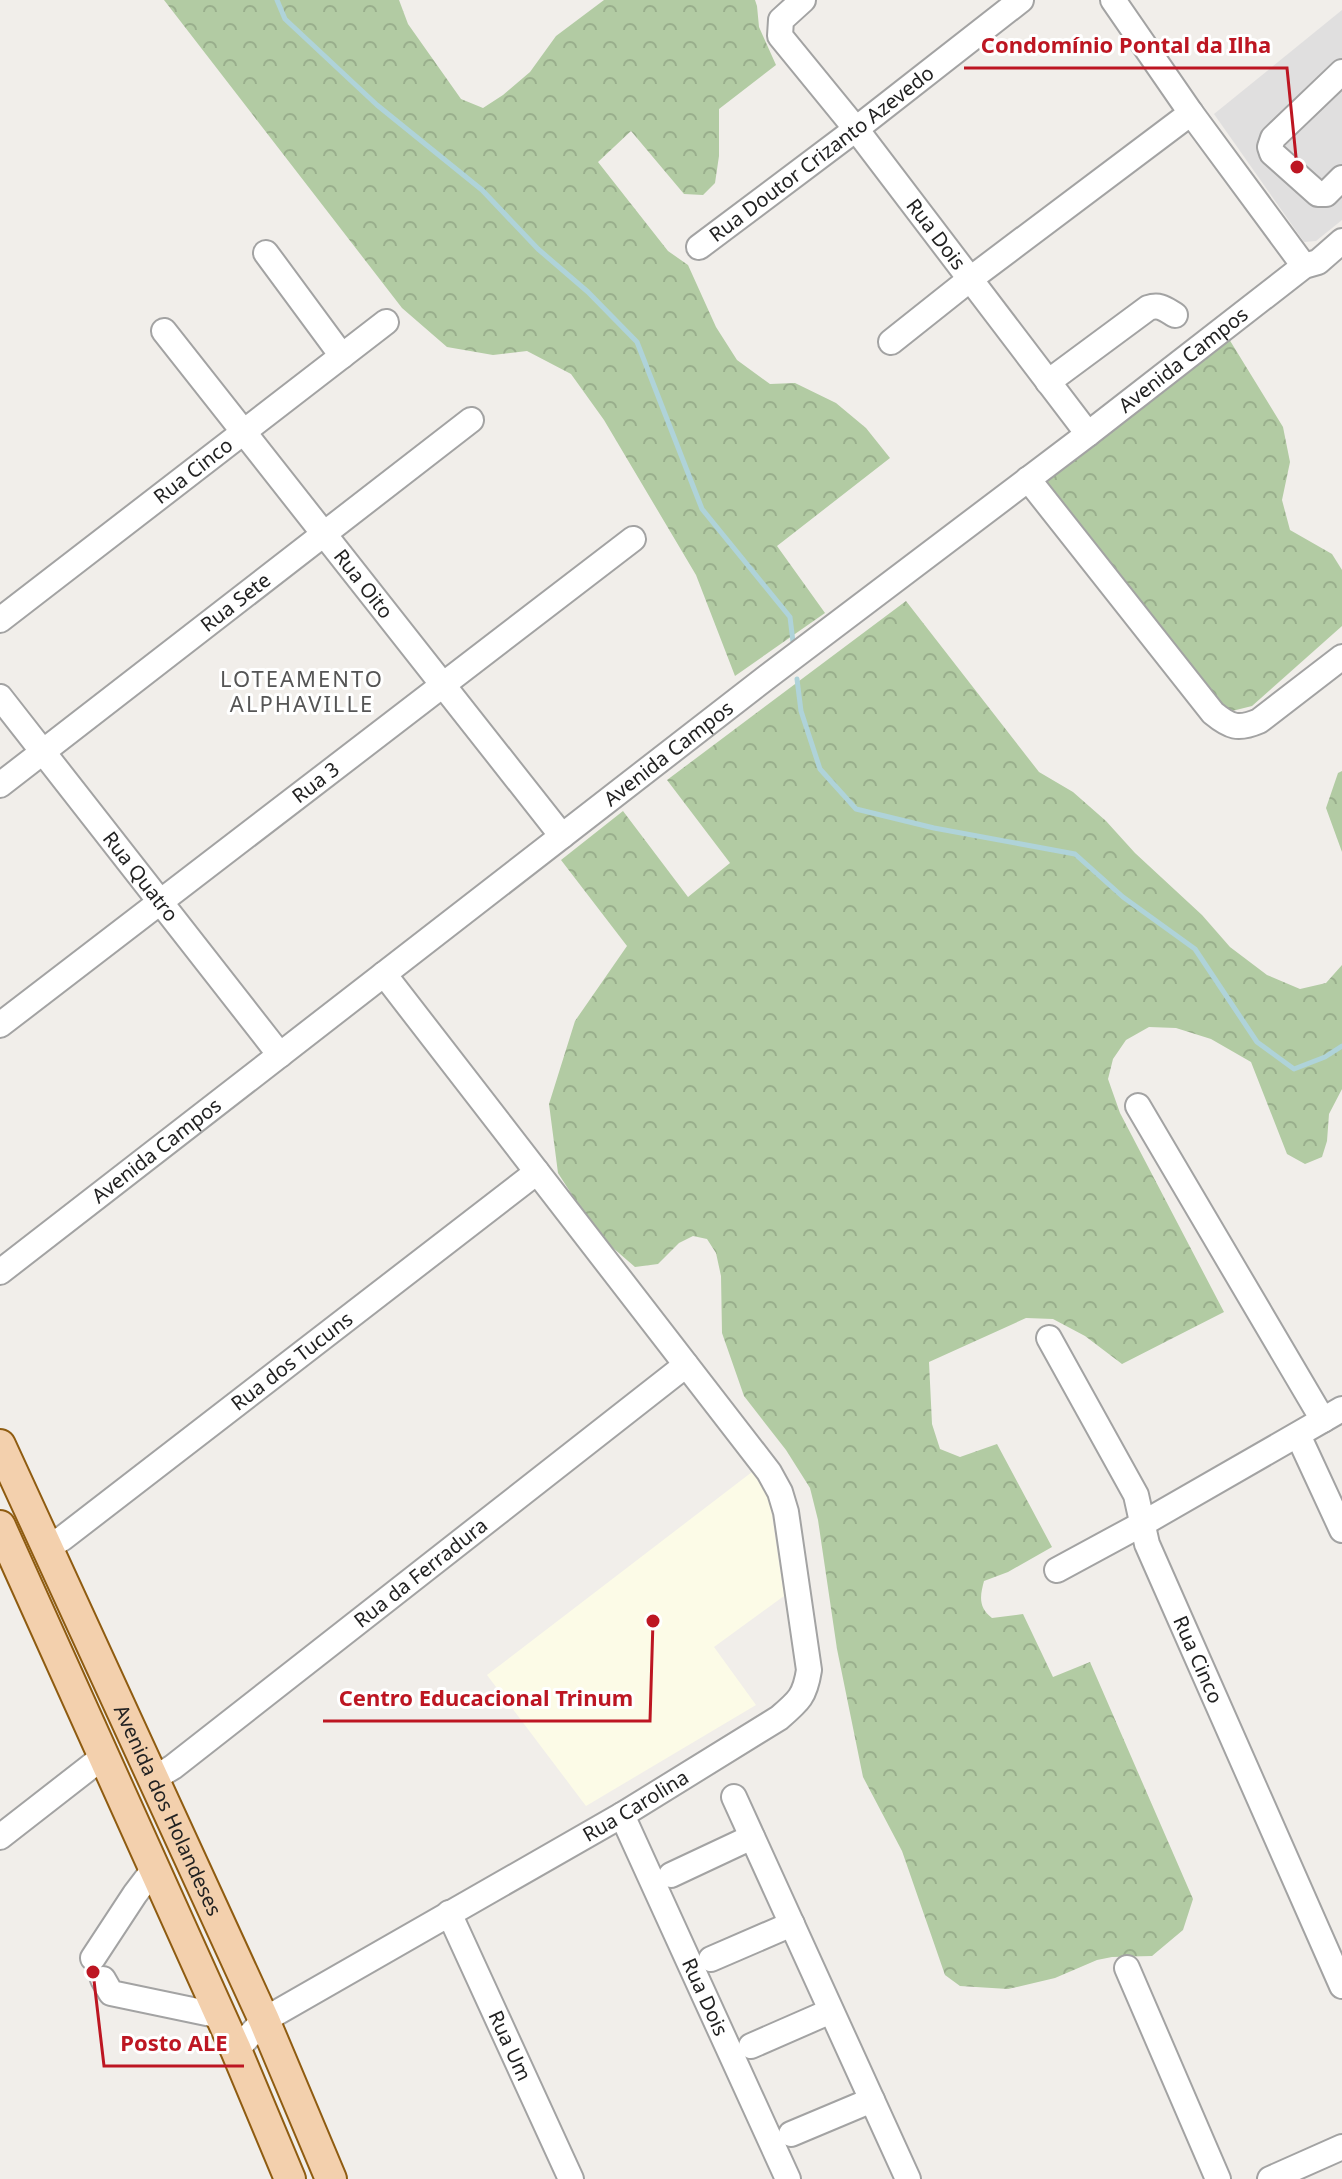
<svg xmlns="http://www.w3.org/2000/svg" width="1342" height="2179" font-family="'Noto Sans',sans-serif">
<defs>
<pattern id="forest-crowns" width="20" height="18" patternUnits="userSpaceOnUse" patternTransform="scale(2)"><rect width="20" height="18" fill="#b2cba3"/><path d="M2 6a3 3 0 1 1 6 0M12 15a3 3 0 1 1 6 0" fill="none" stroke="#99ae8c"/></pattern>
</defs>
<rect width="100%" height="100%" fill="#f1eeea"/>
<path fill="#e0dfdf" d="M1342,10V220L1316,241L1304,242L1214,114Z"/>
<path fill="#fcfbe7" d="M752,1472L769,1496L784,1596L714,1647L756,1705L586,1806L487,1675Z"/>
<path fill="url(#forest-crowns)" d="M164,0H399L408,24L461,99L483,108L503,95L530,72L556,36L604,0H755L757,6L759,27L776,65L719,109V156L715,183L703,195L684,194L631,131L598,162L668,251L688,265L716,327L737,360L770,384L795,383L836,403L866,428L890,458L777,546L825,613L735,676L696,575L604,420L571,374L527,351L493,355L447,347L402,308Z
M1229,339L1283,427L1290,462L1282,500L1290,530L1332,554L1342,570V626L1252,706L1228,712L1040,483Z
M906,601L1039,772L1073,792L1106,821L1135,853L1202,915L1230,947L1267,975L1300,989L1326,983L1342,965V1089L1329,1114L1327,1141L1322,1157L1305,1164L1287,1154L1251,1062L1211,1039L1176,1028L1149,1027L1126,1040L1113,1059L1108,1079L1120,1113L1224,1312L1122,1364L1085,1336L1053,1319L1026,1318L929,1362L932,1424L940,1449L960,1457L997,1444L1052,1547L1008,1572L984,1581C980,1596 978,1607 992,1618L1023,1614L1053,1677L1090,1662L1193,1899L1183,1930L1152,1956L1112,1957L1097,1960L1055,1978L1008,1989L960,1986L945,1975L902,1851L863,1777L837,1649L818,1520L810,1488L786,1450L744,1396L722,1333L721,1276L716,1253L707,1239L693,1236L679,1243L658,1264L635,1267L597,1234L558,1173L549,1104L575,1021L627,946L561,860L623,811L688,897L730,863L667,780Z
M1342,771V852L1326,808L1338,773Z"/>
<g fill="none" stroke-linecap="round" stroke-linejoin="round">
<path stroke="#afd3d9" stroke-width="5" d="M277,0L285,19L377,105L482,190L538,249L588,292L637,342L702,509L790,617L793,642
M797,679L801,711L820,769L856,809L934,828L1075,854L1123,897L1195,949L1257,1042L1294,1069L1325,1057L1342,1046"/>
<defs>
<g id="minor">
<path id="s1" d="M803,0L781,20L780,36L856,129L1088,434"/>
<path d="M1113,0L1191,113L1304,266"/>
<path d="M1342,72L1273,138L1270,147L1272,153L1318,194H1326L1342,178"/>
<path id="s2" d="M699,247L856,129L1021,0"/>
<path d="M266,253L342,356"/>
<path id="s3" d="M164,331L562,836"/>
<path d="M891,342L969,280L1191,113"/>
<path d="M1048,382L1148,308C1160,304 1165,309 1175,315"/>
<path d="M1028,479L1213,713C1230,727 1238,730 1259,721L1342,657"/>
<path id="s4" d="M0,620L386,322"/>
<path id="s5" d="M0,697L280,1055"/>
<path id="s6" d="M0,785L471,420"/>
<path id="s7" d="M0,1025L633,539"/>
<path d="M1138,1106L1323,1420"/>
<path id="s8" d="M0,1272L767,677L1088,434L1304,266L1318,262L1342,241"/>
<path id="s9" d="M1049,1338L1136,1495L1147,1544L1342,1986"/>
<path d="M1298,1435L1342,1530"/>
<path id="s10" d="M47,1548L63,1538L537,1172"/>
<path d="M1057,1570L1142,1524L1342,1409"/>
<path id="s11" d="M153,1779L173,1767L686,1365"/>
<path d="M734,1797L908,2179"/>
<path id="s12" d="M622,1815L788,2179"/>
<path d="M0,1837L104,1756"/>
<path d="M671,1875L752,1837"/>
<path id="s13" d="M449,1913L571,2179"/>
<path d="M93,1958L135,1894L154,1869"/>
<path d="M711,1959L792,1924"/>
<path d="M1127,1968L1218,2179"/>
<path d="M103,1979L111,1993L221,2016"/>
<path d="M751,2046L831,2011"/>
<path id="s14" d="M236,2050L264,2020L622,1815L779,1718C799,1701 805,1696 809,1670L786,1512L780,1492L769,1472L384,974"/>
<path d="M791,2134L872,2100"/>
<path d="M1270,2179L1342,2147"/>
</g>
<g id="major">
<path id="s15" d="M0,1445L264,2020L331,2179"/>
<path d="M0,1526L236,2050L290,2179"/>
</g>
</defs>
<use href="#minor" stroke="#a3a3a3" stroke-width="28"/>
<use href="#major" stroke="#8f5c11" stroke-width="34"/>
<use href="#minor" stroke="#fff" stroke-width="24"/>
<use href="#major" stroke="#f3d0ad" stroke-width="30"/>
</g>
<g text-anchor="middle" stroke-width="6" stroke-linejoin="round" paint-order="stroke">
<g font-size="20" fill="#222" stroke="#fff">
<text dy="7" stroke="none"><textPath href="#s2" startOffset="154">Rua Doutor Crizanto Azevedo</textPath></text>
<text dy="7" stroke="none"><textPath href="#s1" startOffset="298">Rua Dois</textPath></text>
<text dy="7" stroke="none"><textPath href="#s8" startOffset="1494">Avenida Campos</textPath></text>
<text dy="7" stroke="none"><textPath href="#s4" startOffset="244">Rua Cinco</textPath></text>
<text dy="7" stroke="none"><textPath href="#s3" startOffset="322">Rua Oito</textPath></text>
<text dy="7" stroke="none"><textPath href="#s6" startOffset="298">Rua Sete</textPath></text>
<text dy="7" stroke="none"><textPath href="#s8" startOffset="846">Avenida Campos</textPath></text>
<text dy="7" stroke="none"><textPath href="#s7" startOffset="398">Rua 3</textPath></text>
<text dy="7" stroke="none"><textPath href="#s5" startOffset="228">Rua Quatro</textPath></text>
<text dy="7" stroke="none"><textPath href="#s8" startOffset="198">Avenida Campos</textPath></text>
<text dy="7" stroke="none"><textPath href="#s10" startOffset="308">Rua dos Tucuns</textPath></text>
<text dy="7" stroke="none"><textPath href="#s11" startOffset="338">Rua da Ferradura</textPath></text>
<text dy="7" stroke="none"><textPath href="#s9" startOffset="356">Rua Cinco</textPath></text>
<text dy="7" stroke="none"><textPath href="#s14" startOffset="470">Rua Carolina</textPath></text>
<text dy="7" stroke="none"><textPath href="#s15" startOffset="402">Avenida dos Holandeses</textPath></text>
<text dy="7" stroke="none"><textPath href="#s12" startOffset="200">Rua Dois</textPath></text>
<text dy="7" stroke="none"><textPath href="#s13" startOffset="146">Rua Um</textPath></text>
</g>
<g font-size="22" letter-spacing="2" fill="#555" stroke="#fff">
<text x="302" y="687">LOTEAMENTO<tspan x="302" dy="25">ALPHAVILLE</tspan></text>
</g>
</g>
<path fill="none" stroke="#bd1622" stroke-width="3" d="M1297 167L1287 68H964M653 1621L650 1721H323M93 1972L104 2066H244"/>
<g fill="#bd1622" stroke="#fff" stroke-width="3">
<circle cx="1297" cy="167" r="8"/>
<circle cx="653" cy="1621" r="8"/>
<circle cx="93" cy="1972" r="8"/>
</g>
<g font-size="22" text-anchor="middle" font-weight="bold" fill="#bd1622" stroke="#fff" stroke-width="6" stroke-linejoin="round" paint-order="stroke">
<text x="1126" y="53">Condomínio Pontal da Ilha</text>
<text x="486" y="1706">Centro Educacional Trinum</text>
<text x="174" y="2051">Posto ALE</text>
</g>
</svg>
